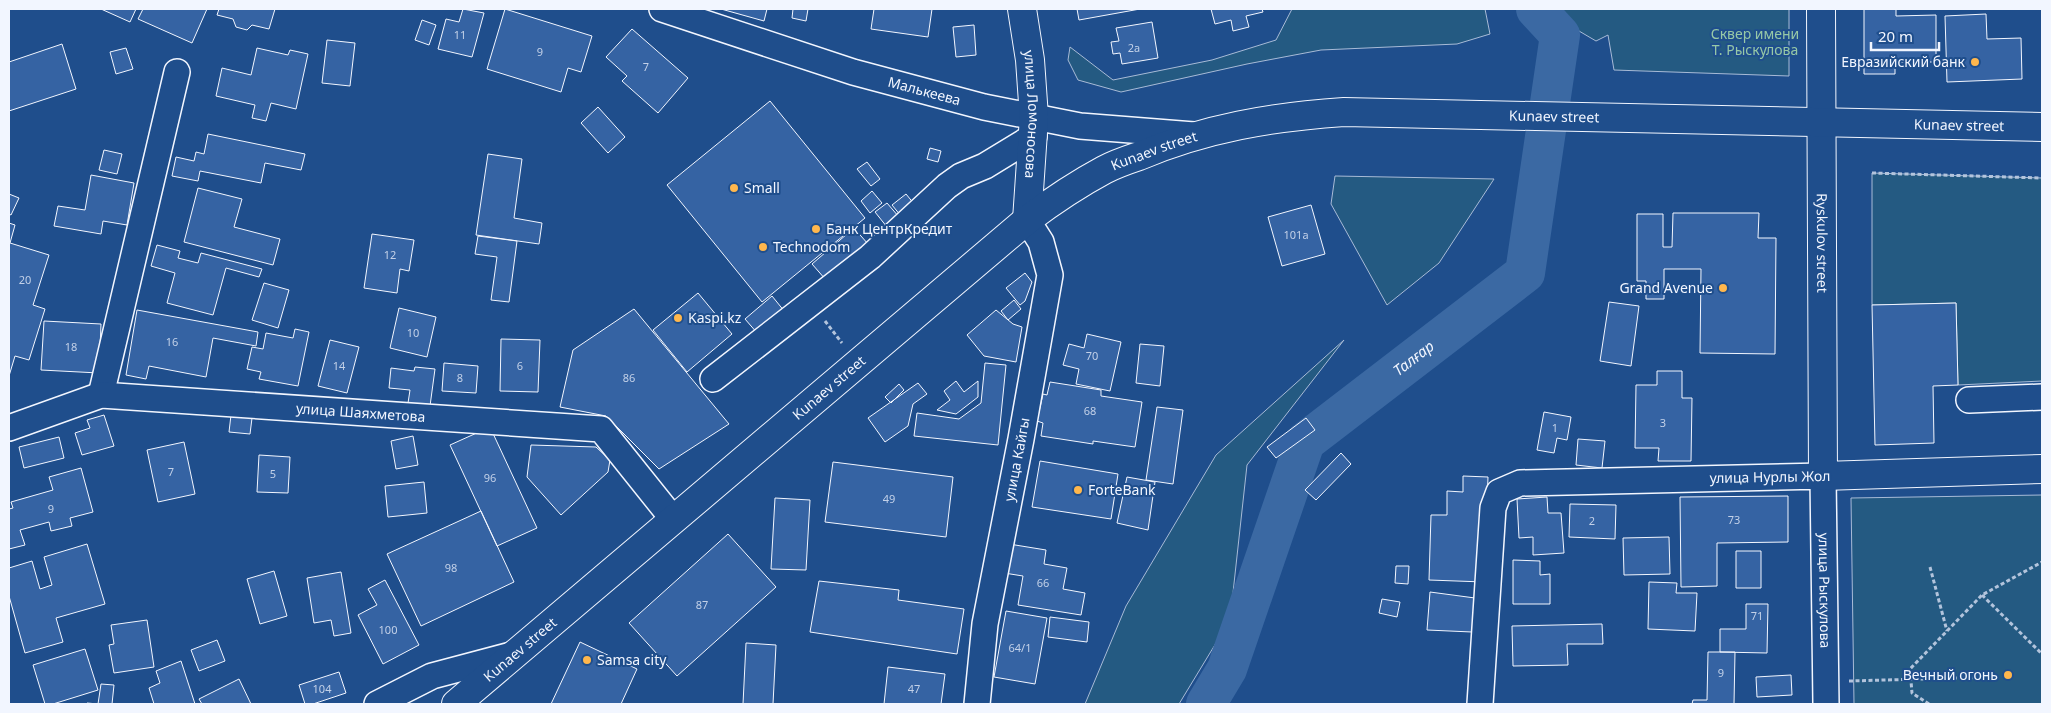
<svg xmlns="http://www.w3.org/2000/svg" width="2051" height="713" font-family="'Noto Sans',sans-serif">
<rect width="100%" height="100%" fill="#1f4e8c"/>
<path fill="#245a82" stroke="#a8bbd7" d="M1292,9H1485L1490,34L1457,44L1321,50L1247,64L1121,92L1078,80L1068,60L1070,47L1113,80L1212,60L1276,40Z
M1560,9H1789V76L1614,70L1608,35L1596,41L1579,31Z
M1872,173L2042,178V381L1958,385L1956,303L1872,305Z
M1335,176L1494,179L1439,263L1387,305L1331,204Z
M1344,340L1247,465L1230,620L1179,704H1085L1126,606L1216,455Z
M2042,495V704H1854L1851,498Z"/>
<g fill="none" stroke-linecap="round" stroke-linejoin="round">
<path stroke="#3b69a3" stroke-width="40" id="s1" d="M1206,704L1227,669L1305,442L1525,273L1560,35L1536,9"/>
</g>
<path fill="#3563a3" stroke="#f2f6ff" d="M101,9H136L130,22Z
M143,9H207L192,43L138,19Z
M219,9H275L269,29L252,25L247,30L236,27L233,19L217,15Z
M463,9L484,13L472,57L438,49L446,19L459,22Z
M505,9L592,36L581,72L568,68L561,92L487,69Z
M721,9H767L764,21Z
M793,9H808L806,21L792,18Z
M874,9H932L928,37L871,29Z
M1077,9H1140L1079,20Z
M1211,9H1262L1263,12L1246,16L1249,27L1233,31L1231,20L1215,24Z
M1864,9H1896V16L1936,15V62H1895V74H1864Z
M1986,14L1987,39L2021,38L2022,79L1947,82L1945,16Z
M422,20L436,25L429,45L415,40Z
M1152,22L1158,58L1122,64L1120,53L1113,54L1111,42L1119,41L1116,28Z
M974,25L976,55L956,57L953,27Z
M632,29L688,78L658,113L622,81L627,76L606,57Z
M327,40L355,43L350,86L322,83Z
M62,44L76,89L9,111V62Z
M126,48L133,69L116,74L110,52Z
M257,48L288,55L290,50L308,54L296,109L271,103L266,121L252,118L255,105L216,96L222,68L251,75Z
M770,101L865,218L762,302L667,185Z
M598,107L625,137L608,153L581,123Z
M208,134L305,154L301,170L265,163L261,183L200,171L198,181L172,176L176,157L194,161L196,152L204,154Z
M930,148L941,151L938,162L927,159Z
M104,150L122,154L117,174L99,170Z
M488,154L522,159L514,218L542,223L539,244L476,235Z
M867,162L880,179L871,186L857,169Z
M91,175L134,183L127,225L103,221L101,234L54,226L58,206L85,210Z
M198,188L242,199L234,227L280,239L273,265L184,242Z
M872,191L882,203L870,213L861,201Z
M9,194L19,198L11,215L9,214Z
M906,194L915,205L901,216L892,205Z
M887,203L899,217L887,227L875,212Z
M1311,205L1325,254L1282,266L1268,217Z
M1673,213H1759L1758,238H1776L1775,354L1700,353L1701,269H1664V299H1646V281H1637V214H1663V247H1672Z
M9,223L15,225L10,243L49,255L33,305L45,309L29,360L15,356L9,376Z
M854,228L868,244L826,280L812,264Z
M372,234L414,240L409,271L400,269L397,293L364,288Z
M478,236L517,241L509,302L491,300L497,257L475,254Z
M157,245L180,251L178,258L198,263L201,253L262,269L259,277L226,268L213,315L167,303L175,273L151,266Z
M1025,273L1032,282L1025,301L1020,305L1006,288Z
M264,283L289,290L278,328L252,320Z
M698,293L732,334L687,372L653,330Z
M772,296L785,312L758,334L745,319Z
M1014,300L1021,309L1008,320L1001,311Z
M1609,302L1639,306L1631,366L1600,361Z
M1956,303L1958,385L1933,386L1934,443L1875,445L1872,305Z
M399,308L436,317L427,357L390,348Z
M634,309L729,424L659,469L606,416L560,407L573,350Z
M137,310L258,332L256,346L213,338L206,377L149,366L146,379L126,375Z
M996,310L1013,324L1022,327L1016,362L984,356L967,335Z
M44,321L101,324L99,373L41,370Z
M295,329L309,332L298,386L259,379L261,372L247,369L252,347L263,349L266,333L293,338Z
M1087,334L1121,342L1110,391L1076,384L1079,369L1063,365L1069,344L1084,348Z
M501,339L540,340L538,392L500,391Z
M330,340L359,347L347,393L318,386Z
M1140,344L1164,346L1160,386L1136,383Z
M444,363L478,366L476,393L442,391Z
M985,363L1006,365L998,445L914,436L917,413L959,419L981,403Z
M415,367L435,369L430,406L408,403L410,390L389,388L391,368L414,371Z
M1657,371H1682V398H1692L1691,461H1658L1659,448H1635L1636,385H1657Z
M956,381L964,392L978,381V397L956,414L937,410L950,400L944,391Z
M1050,382L1101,390V396L1142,402L1135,447L1093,441V444L1041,436L1043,423L1037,421L1043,394L1047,395Z
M918,383L927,394L913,404L908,426L885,442L868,418Z
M899,384L904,390L891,403L885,397Z
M1157,407L1183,410L1173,484L1146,480Z
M1544,412L1571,417L1567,440L1557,438L1554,453L1537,450Z
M104,415L114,446L82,455L75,433L90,428L87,420Z
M231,415L252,418L250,434L229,432Z
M1306,418L1315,430L1276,458L1267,447Z
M490,427L537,528L497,546L450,445Z
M413,436L418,465L396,469L391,441Z
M59,437L64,458L24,468L19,447Z
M1578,439L1605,441L1602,468L1576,465Z
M184,442L195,494L158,502L147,450Z
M531,445L596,447L610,460L608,472L561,515L527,477Z
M1341,453L1351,464L1316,500L1305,490Z
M259,455L290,457L288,493L257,492Z
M1040,461L1118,474L1111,519L1032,507Z
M833,462L953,477L946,537L825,522Z
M81,468L93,512L70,518L72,526L51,531L49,522L20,530L25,545L9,549V509L13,508L11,502L53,490L49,477Z
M1463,476L1488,477L1484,582L1429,580L1431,515H1447V491L1463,492Z
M1127,477L1155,482L1148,530L1117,523Z
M424,482L427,513L388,517L385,486Z
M1788,496V542L1717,543V586L1681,587L1680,497Z
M1547,497L1548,513H1561L1564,553L1533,555V537L1519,538L1517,499Z
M775,498L810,500L806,570L771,569Z
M1570,504L1616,505L1615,539L1569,537Z
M481,511L514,582L421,626L387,554Z
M728,534L776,587L677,676L629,623Z
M1669,537L1670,574L1624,575L1623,538Z
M87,544L105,604L56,618L63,642L25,653L9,596V568L32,561L40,589L52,585L44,557Z
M1009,544L1046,550L1044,564L1067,568L1063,589L1085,593L1081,615L1018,605L1023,576L1004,573Z
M1736,551H1761V588H1736Z
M1513,560L1540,561V575L1550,574V604H1513Z
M1396,566H1409L1408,584L1395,583Z
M274,571L287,616L260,624L247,579Z
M341,572L351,633L334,636L331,620L314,623L307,578Z
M385,580L419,645L383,664L358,615L377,605L368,589Z
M819,581L899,590L898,600L964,609L957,654L810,632Z
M1649,582L1677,583L1676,593H1697L1695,631L1648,629Z
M1430,592L1475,598L1472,632L1427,630Z
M1382,599L1400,602L1397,617L1379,613Z
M1746,604H1768L1767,653L1720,652V629H1746Z
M1006,611L1047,618L1035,684L994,677Z
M1050,617L1089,622L1087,642L1048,637Z
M147,620L154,667L114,673L109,645L114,644L111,625Z
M1602,624L1603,644H1567L1568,665L1513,666L1512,626Z
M217,640L225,661L199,671L191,650Z
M580,642L637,669L621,704H551Z
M746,643L776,645L773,704H743Z
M85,649L98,690L53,704H45L33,665Z
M1708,652H1735L1734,704H1692L1693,700H1707Z
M181,661L195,704H154L149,688L160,683L156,671Z
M888,667L945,674L941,704H884Z
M339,672L346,693L313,704H305L299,685Z
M1791,675L1792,695L1757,697L1756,677Z
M239,679L251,704H202L199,699Z
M101,684L114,685L112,704H87V703L98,704Z"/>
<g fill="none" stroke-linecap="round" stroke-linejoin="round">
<defs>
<g id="minor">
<path id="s2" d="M662,9L853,72L984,107L1080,126L1194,135"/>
<path d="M713,379L870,257L947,186L961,176L985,166L1034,136"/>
<path d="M101,395L177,72"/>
<path d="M1969,400L2042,397"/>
<path id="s3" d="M9,428L101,395L601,429L673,519"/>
<path d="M377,704L432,676L515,654"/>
<path id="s4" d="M977,704L985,624L1021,439L1050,275L1041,242L1027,220"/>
<path id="s5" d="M1480,704L1493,508L1499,492L1520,483L1823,476L1826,704"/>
</g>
<g id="major">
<path id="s6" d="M1022,9L1030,60L1034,117L1027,220"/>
<path id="s7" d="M1821,9L1823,476L2042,469"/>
<path id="s8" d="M456,704L1027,220C1051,202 1076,185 1104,170C1115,164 1127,160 1139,156C1206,128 1271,117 1344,112L2042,127"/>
</g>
</defs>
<use href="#minor" stroke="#f2f6ff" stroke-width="28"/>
<use href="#major" stroke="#f2f6ff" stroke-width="30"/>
<path stroke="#b3c4dc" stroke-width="3" stroke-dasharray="4 2.5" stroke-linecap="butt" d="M1872,173L2042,178
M825,321L842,343
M1930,567L1947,631
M1982,595L2042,654
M1849,681L1996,677
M1929,704L1912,693L1910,669L1982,595L2042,562"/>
<use href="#minor" stroke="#1f4e8c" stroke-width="25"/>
<use href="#major" stroke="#1f4e8c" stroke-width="28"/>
</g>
<g fill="#ffb74d" stroke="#1f4e8c" stroke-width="2">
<circle cx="1975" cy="62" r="5"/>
<circle cx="734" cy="188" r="5"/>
<circle cx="816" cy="229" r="5"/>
<circle cx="763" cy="247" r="5"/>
<circle cx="1723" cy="288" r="5"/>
<circle cx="678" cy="318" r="5"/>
<circle cx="1078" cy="490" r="5"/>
<circle cx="587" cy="660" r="5"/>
<circle cx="2008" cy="675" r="5"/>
</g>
<g text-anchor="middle" stroke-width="4" stroke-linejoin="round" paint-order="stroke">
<g font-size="11" fill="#c3d1e8">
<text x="460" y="39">11</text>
<text x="1134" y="52">2а</text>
<text x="540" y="56">9</text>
<text x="646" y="71">7</text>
<text x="1296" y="239">101а</text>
<text x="390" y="259">12</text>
<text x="25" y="284">20</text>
<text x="413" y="337">10</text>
<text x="172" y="346">16</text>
<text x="71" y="351">18</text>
<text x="1092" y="360">70</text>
<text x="339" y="370">14</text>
<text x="520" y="370">6</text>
<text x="460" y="382">8</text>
<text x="629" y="382">86</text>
<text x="1090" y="415">68</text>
<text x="1663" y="427">3</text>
<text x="1555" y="432">1</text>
<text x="171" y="476">7</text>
<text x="273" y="478">5</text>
<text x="490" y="482">96</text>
<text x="889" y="503">49</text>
<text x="51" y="513">9</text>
<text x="1734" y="524">73</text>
<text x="1592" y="525">2</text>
<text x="451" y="572">98</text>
<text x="1043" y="587">66</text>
<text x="702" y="609">87</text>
<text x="1757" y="620">71</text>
<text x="388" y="634">100</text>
<text x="1020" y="652">64/1</text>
<text x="1721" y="677">9</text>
<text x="322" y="693">104</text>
<text x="914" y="693">47</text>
</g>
<g font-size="14" fill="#97c8a6" stroke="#1f4e8c">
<text x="1755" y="39">Сквер имени<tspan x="1755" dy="16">Т. Рыскулова</tspan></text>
</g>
<g font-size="14" fill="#f2f6ff" stroke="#1f4e8c" text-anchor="start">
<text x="1965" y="67" text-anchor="end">Евразийский банк</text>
<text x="744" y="193">Small</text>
<text x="826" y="234">Банк ЦентрКредит</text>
<text x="773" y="252">Technodom</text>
<text x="1713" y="293" text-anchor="end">Grand Avenue</text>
<text x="688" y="323">Kaspi.kz</text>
<text x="1088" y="495">ForteBank</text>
<text x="597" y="665">Samsa city</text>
<text x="1998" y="680" text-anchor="end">Вечный огонь</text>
</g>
<g font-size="14" fill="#f2f6ff" stroke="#1f4e8c">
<text dy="5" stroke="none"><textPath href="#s2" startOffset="275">Малькеева</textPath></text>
<text dy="5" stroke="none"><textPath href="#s6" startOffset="106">улица Ломоносова</textPath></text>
<text dy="5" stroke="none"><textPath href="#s8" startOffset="1299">Kunaev street</textPath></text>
<text dy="5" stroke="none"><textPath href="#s8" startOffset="1704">Kunaev street</textPath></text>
<text dy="5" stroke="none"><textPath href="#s8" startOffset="894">Kunaev street</textPath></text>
<text dy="5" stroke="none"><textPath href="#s7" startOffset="234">Ryskulov street</textPath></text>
<text dy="5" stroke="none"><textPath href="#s8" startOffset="489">Kunaev street</textPath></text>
<text dy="5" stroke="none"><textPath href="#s3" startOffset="358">улица Шаяхметова</textPath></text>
<text dy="5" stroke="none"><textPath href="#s4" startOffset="248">улица Кайгы</textPath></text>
<text transform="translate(1770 477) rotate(-1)" y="5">улица Нурлы Жол</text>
<text dy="5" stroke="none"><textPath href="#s5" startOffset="654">улица Рыскулова</textPath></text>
<text dy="5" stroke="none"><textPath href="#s8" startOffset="84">Kunaev street</textPath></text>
</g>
<g font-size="15" font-style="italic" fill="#f2f6ff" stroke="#1f4e8c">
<text dy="5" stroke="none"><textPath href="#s1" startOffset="418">Талғар</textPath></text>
</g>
</g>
<rect width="2051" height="713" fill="none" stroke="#f2f6ff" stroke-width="20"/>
<path d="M1871 42v8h68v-8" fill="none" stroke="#f2f6ff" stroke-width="2.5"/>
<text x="1878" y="42" font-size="15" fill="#f2f6ff" stroke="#1f4e8c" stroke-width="4" paint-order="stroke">20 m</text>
</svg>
